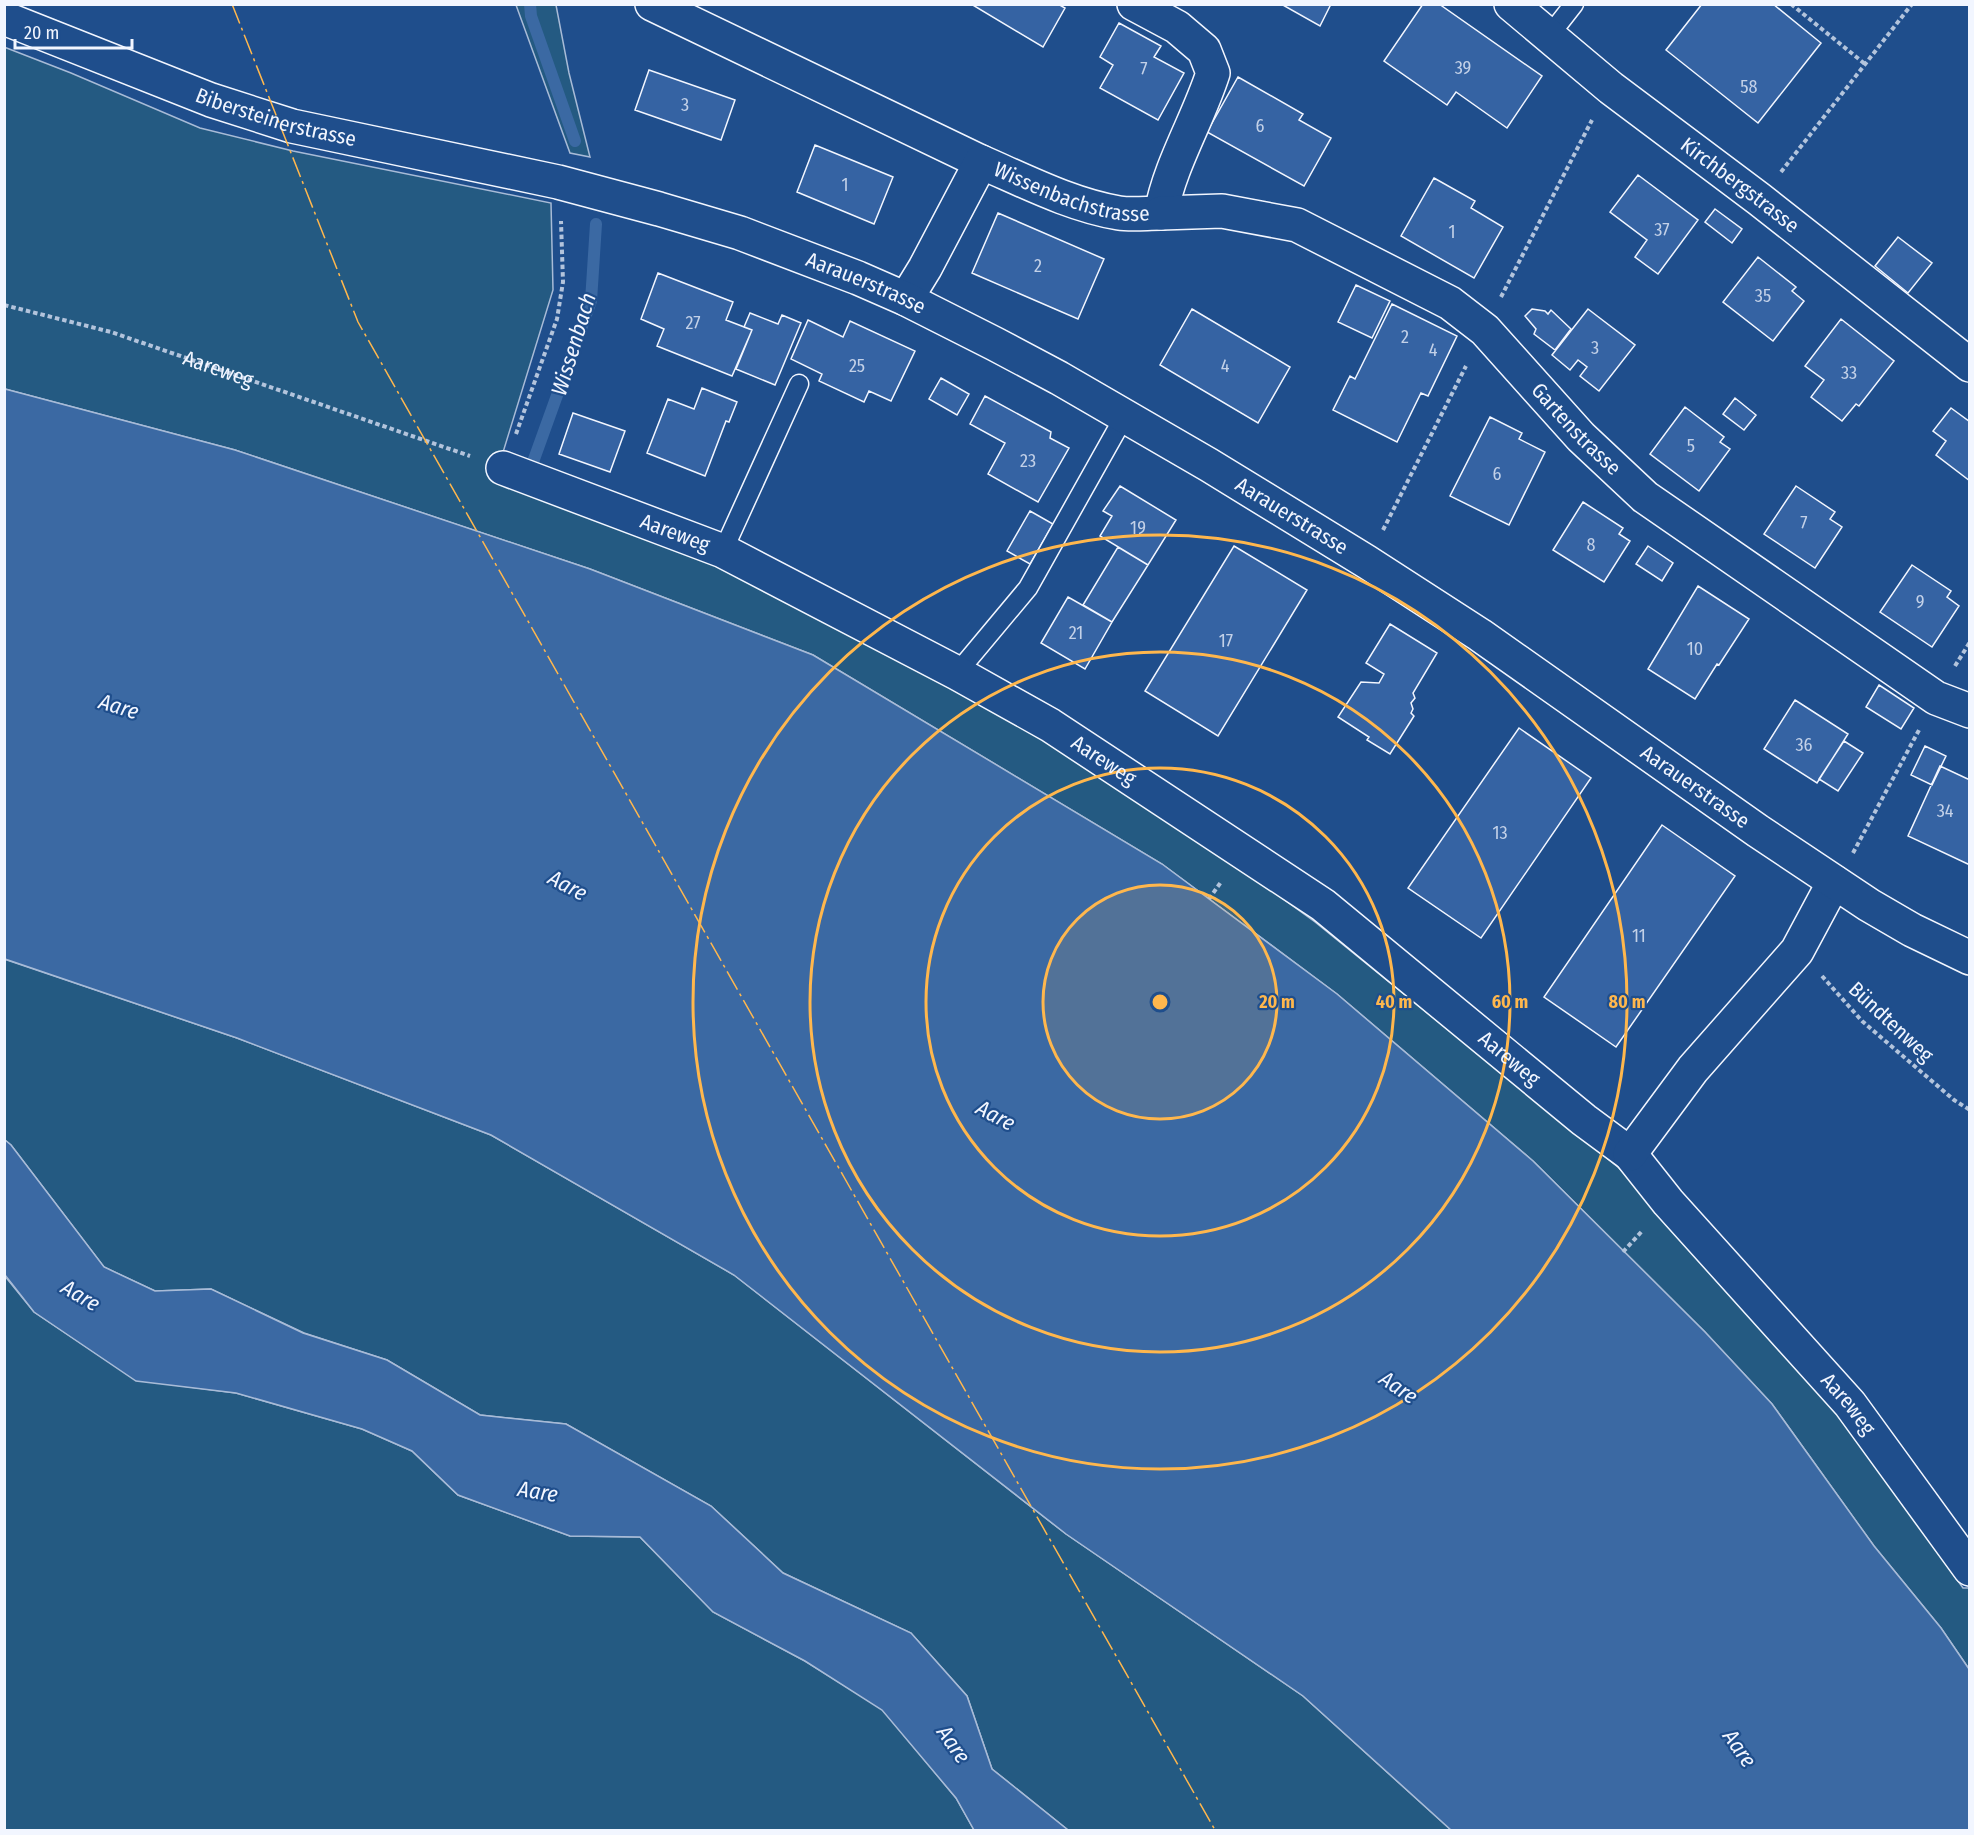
<svg xmlns="http://www.w3.org/2000/svg" width="1974" height="1835" font-family="'Fira Sans Condensed',sans-serif">
<rect width="100%" height="100%" fill="#1f4e8c"/>
<path fill="#245a82" stroke="#a8bbd7" stroke-width="1.5" d="M516,5H556L569,73L590,157L570,153Z
M4,47L71,73L200,128L293,151L551,203L553,290L496,475L729,568L941,677L1172,818L1315,922L1619,1168L1725,1281L1844,1422L1963,1588H1969V1669L1941,1628L1874,1546L1772,1404L1705,1332L1533,1161L1337,994L1162,864L813,655L590,569L235,450L5,389Z
M4,959L237,1038L491,1135L734,1275L1066,1534L1303,1696L1451,1830H1068L992,1769L967,1696L911,1633L783,1573L711,1506L566,1424L480,1415L387,1360L304,1333L211,1289L155,1291L104,1267L11,1145L5,1140Z
M4,1275L34,1312L136,1380L236,1393L362,1429L412,1451L458,1495L570,1536L640,1537L713,1612L805,1661L882,1709L956,1798L974,1830H5Z"/>
<path fill="#3b69a3" stroke="#a8bbd7" stroke-width="1.5" d="M5,389L235,450L590,569L813,655L1162,864L1337,994L1533,1161L1705,1332L1772,1404L1874,1546L1941,1628L1969,1669V1830H1451L1303,1696L1066,1534L734,1275L491,1135L237,1038L5,959Z
M5,1140L11,1145L104,1267L155,1291L211,1289L303,1333L387,1360L480,1415L566,1424L711,1506L783,1573L911,1633L967,1696L992,1769L1068,1830H974L956,1798L882,1710L805,1661L713,1612L640,1537L570,1536L458,1495L412,1451L362,1429L236,1393L136,1381L34,1312L5,1275Z"/>
<g fill="none" stroke-linecap="round" stroke-linejoin="round">
<path stroke="#3b69a3" stroke-width="12" d="M530,4L531,16L575,141
M533,462L591,301L596,224"/>
</g>
<path fill="#3563a3" stroke="#f2f6ff" stroke-width="1.5" d="M971,4H1058L1065,8L1043,47Z
M1281,4H1331L1320,26Z
M1423,4H1439L1542,76L1507,128L1456,92L1447,105L1384,61Z
M1702,4H1773L1821,43L1758,123L1666,50Z
M1119,23L1161,46L1154,57L1184,73L1158,120L1100,88L1113,65L1100,57Z
M649,70L735,100L721,140L635,110Z
M1238,77L1303,114L1299,120L1331,138L1304,186L1207,132Z
M815,145L893,177L874,224L797,192Z
M1638,175L1698,220L1658,274L1635,257L1647,240L1610,212Z
M1434,178L1475,201L1471,208L1503,227L1474,278L1401,236Z
M1715,209L1742,229L1732,243L1705,222Z
M998,213L1104,259L1078,319L972,273Z
M1898,237L1932,263L1908,293L1875,266Z
M1758,257L1796,287L1792,291L1804,301L1773,341L1723,302Z
M658,273L733,302L726,320L752,330L732,376L657,346L664,329L641,319Z
M1356,285L1390,301L1372,338L1338,322Z
M1392,304L1457,336L1428,396L1421,393L1397,442L1333,410L1350,376L1355,379Z
M1192,309L1290,367L1258,423L1160,365Z
M1532,309L1545,311L1548,314L1551,310L1571,329L1555,350L1534,334L1536,329L1525,316Z
M1588,309L1635,345L1599,391L1580,376L1587,367L1578,360L1570,370L1552,355Z
M750,313L778,324L782,315L801,323L775,385L736,369L752,330L744,327Z
M1841,319L1894,361L1859,406L1856,404L1842,421L1811,397L1824,380L1805,366Z
M808,320L843,337L850,321L915,351L891,401L869,391L864,402L819,381L822,374L791,359Z
M941,378L969,394L957,415L929,399Z
M702,388L737,402L729,422L726,421L705,476L647,453L668,399L694,409Z
M985,396L1051,432L1050,438L1069,448L1038,502L988,474L1005,443L970,424Z
M1735,398L1756,415L1744,430L1723,414Z
M1685,407L1724,437L1720,442L1730,449L1699,491L1650,454Z
M1951,408L1970,422V481L1936,455L1946,441L1933,431Z
M573,413L625,431L610,472L559,454Z
M1490,417L1522,433L1519,439L1545,452L1509,525L1450,496Z
M1120,486L1176,520L1148,565L1100,536L1112,516L1103,511Z
M1796,486L1835,512L1830,519L1842,527L1815,568L1764,534Z
M1583,502L1623,528L1619,534L1630,541L1604,582L1553,550Z
M1030,511L1053,524L1030,564L1007,551Z
M1234,546L1307,590L1218,736L1145,691Z
M1648,546L1673,563L1662,581L1636,564Z
M1118,547L1148,565L1112,622L1083,605Z
M1912,565L1951,591L1947,597L1959,606L1932,647L1880,612Z
M1698,586L1749,619L1719,665L1717,664L1695,699L1648,669Z
M1068,597L1112,622L1085,669L1041,643Z
M1390,624L1437,653L1413,693L1415,698L1411,703L1413,709L1411,713L1414,716L1390,754L1367,740L1369,737L1338,717L1361,682L1379,683L1384,674L1366,663Z
M1879,685L1914,708L1901,729L1866,707Z
M1795,700L1848,734L1817,783L1764,749Z
M1519,728L1591,778L1481,938L1408,888Z
M1844,741L1863,753L1838,791L1819,779Z
M1925,746L1946,756L1932,785L1911,775Z
M1940,766L1970,780V865L1908,836Z
M1662,825L1735,876L1616,1047L1544,997Z"/>
<g fill="none" stroke-linecap="round" stroke-linejoin="round">
<defs>
<path id="lane" d="M1549,36L1574,4
M723,551L799,384
M957,673L1028,588L1124,417"/>
<g id="street">
<path id="s2" d="M652,4L981,162C1025,181 1071,205 1119,213C1132,215 1147,213 1161,213C1170,164 1198,120 1213,73L1204,50L1177,27L1134,4"/>
<path id="s3" d="M1511,4L1611,88L1759,199L1970,365"/>
<path id="s4" d="M1161,213L1222,211L1297,225L1450,303L1485,330L1581,437L1645,497L1936,698L1970,711"/>
<path d="M906,299L925,268L981,162"/>
<path id="s5" d="M503,468L723,551L957,673L1050,725L1323,905L1584,1120L1630,1154L1668,1202L1850,1404L1970,1569"/>
<path d="M1630,1154L1693,1069L1797,951L1834,882"/>
</g>
<g id="secondary">
<path id="s6" d="M4,18L211,100L292,126L558,182L659,209L740,233L858,278L906,299L995,344L1059,378L1209,465L1367,562L1480,635L1758,831L1869,905L1912,930L1970,958"/>
</g>
</defs>
<use href="#lane" stroke="#f2f6ff" stroke-width="21"/>
<use href="#street" stroke="#f2f6ff" stroke-width="36"/>
<use href="#secondary" stroke="#f2f6ff" stroke-width="36"/>
<g stroke="#b3c4dc" stroke-width="4" stroke-dasharray="4.5 3" stroke-linecap="butt">
<path d="M1791,4L1865,64"/>
<path d="M1781,172L1912,4"/>
<path d="M1501,297L1592,120"/>
<path id="s1" d="M4,305L111,332L470,456"/>
<path d="M516,434L557,319L563,282L561,221"/>
<path d="M1383,530L1466,366"/>
<path d="M1955,666L1970,642"/>
<path d="M1853,853L1919,730"/>
<path d="M1209,899L1221,882"/>
<path d="M1822,976L1862,1021L1954,1100L1970,1110"/>
<path d="M1623,1252L1643,1230"/>
</g>
<use href="#lane" stroke="#1f4e8c" stroke-width="18"/>
<use href="#street" stroke="#1f4e8c" stroke-width="33"/>
<use href="#secondary" stroke="#1f4e8c" stroke-width="33"/>
<path stroke="#ffb74d" stroke-width="1.5" stroke-dasharray="21 4.5 3 4.5" stroke-linecap="butt" d="M232,4L358,322L1215,1830"/>
</g>
<circle cx="1160" cy="1002" r="117" fill="#ffb74d" fill-opacity=".12"/>
<g fill="none" stroke="#ffb74d" stroke-width="3">
<circle cx="1160" cy="1002" r="117"/>
<circle cx="1160" cy="1002" r="234"/>
<circle cx="1160" cy="1002" r="350"/>
<circle cx="1160" cy="1002" r="467"/>
</g>
<g text-anchor="middle" stroke-width="4.5" stroke-linejoin="round" paint-order="stroke">
<g font-size="18" fill="#c3d1e8">
<text x="1463" y="74">39</text>
<text x="1144" y="75">7</text>
<text x="1749" y="93">58</text>
<text x="685" y="111">3</text>
<text x="1260" y="132">6</text>
<text x="845" y="191">1</text>
<text x="1662" y="236">37</text>
<text x="1452" y="238">1</text>
<text x="1038" y="272">2</text>
<text x="1763" y="302">35</text>
<text x="693" y="329">27</text>
<text x="1405" y="343">2</text>
<text x="1595" y="354">3</text>
<text x="1433" y="356">4</text>
<text x="857" y="372">25</text>
<text x="1225" y="372">4</text>
<text x="1849" y="379">33</text>
<text x="1691" y="452">5</text>
<text x="1028" y="467">23</text>
<text x="1497" y="480">6</text>
<text x="1804" y="529">7</text>
<text x="1138" y="534">19</text>
<text x="1591" y="551">8</text>
<text x="1920" y="608">9</text>
<text x="1076" y="639">21</text>
<text x="1226" y="647">17</text>
<text x="1695" y="655">10</text>
<text x="1804" y="751">36</text>
<text x="1945" y="817">34</text>
<text x="1500" y="839">13</text>
<text x="1639" y="942">11</text>
</g>
<g font-size="21" fill="#f2f6ff" stroke="#1f4e8c">
<text dy="7" stroke="none"><textPath href="#s6" startOffset="290">Bibersteinerstrasse</textPath></text>
<text dy="7" stroke="none"><textPath href="#s3" startOffset="292">Kirchbergstrasse</textPath></text>
<text dy="7" stroke="none"><textPath href="#s2" startOffset="462">Wissenbachstrasse</textPath></text>
<text dy="7" stroke="none"><textPath href="#s6" startOffset="904">Aarauerstrasse</textPath></text>
<text dy="7" stroke="none"><textPath href="#s1" startOffset="224">Aareweg</textPath></text>
<text dy="7" stroke="none"><textPath href="#s4" startOffset="488">Gartenstrasse</textPath></text>
<text dy="7" stroke="none"><textPath href="#s6" startOffset="1390">Aarauerstrasse</textPath></text>
<text dy="7" stroke="none"><textPath href="#s5" startOffset="184">Aareweg</textPath></text>
<text dy="7" stroke="none"><textPath href="#s5" startOffset="670">Aareweg</textPath></text>
<text dy="7" stroke="none"><textPath href="#s6" startOffset="1876">Aarauerstrasse</textPath></text>
<text transform="translate(1891 1022) rotate(43)" y="7">Bündtenweg</text>
<text dy="7" stroke="none"><textPath href="#s5" startOffset="1174">Aareweg</textPath></text>
<text dy="7" stroke="none"><textPath href="#s5" startOffset="1660">Aareweg</textPath></text>
</g>
<g font-size="22" font-style="italic" fill="#f2f6ff" stroke="#1f4e8c">
<text transform="translate(573 344) rotate(-73)" y="8">Wissenbach</text>
<text transform="translate(119 706) rotate(17)" y="8">Aare</text>
<text transform="translate(568 885) rotate(28)" y="8">Aare</text>
<text transform="translate(996 1115) rotate(28)" y="8">Aare</text>
<text transform="translate(81 1295) rotate(31)" y="8">Aare</text>
<text transform="translate(1399 1387) rotate(34)" y="8">Aare</text>
<text transform="translate(538 1491) rotate(9)" y="8">Aare</text>
<text transform="translate(954 1744) rotate(55)" y="8">Aare</text>
<text transform="translate(1740 1748) rotate(55)" y="8">Aare</text>
</g>
</g>
<circle cx="1160" cy="1002" r="9" fill="#ffb74d" stroke="#1f4e8c" stroke-width="3"/>
<g font-size="18" text-anchor="middle" font-weight="bold" fill="#ffb74d" stroke="#1f4e8c" stroke-width="4.5" stroke-linejoin="round" paint-order="stroke">
<text x="1277" y="1008">20 m</text>
<text x="1394" y="1008">40 m</text>
<text x="1510" y="1008">60 m</text>
<text x="1627" y="1008">80 m</text>
</g>
<rect width="1974" height="1835" fill="none" stroke="#f2f6ff" stroke-width="12"/>
<path d="M15 39v9h117v-9" fill="none" stroke="#f2f6ff" stroke-width="3"/>
<text x="24" y="39" font-size="18" fill="#f2f6ff" stroke="#1f4e8c" stroke-width="4.5" paint-order="stroke">20 m</text>
</svg>
